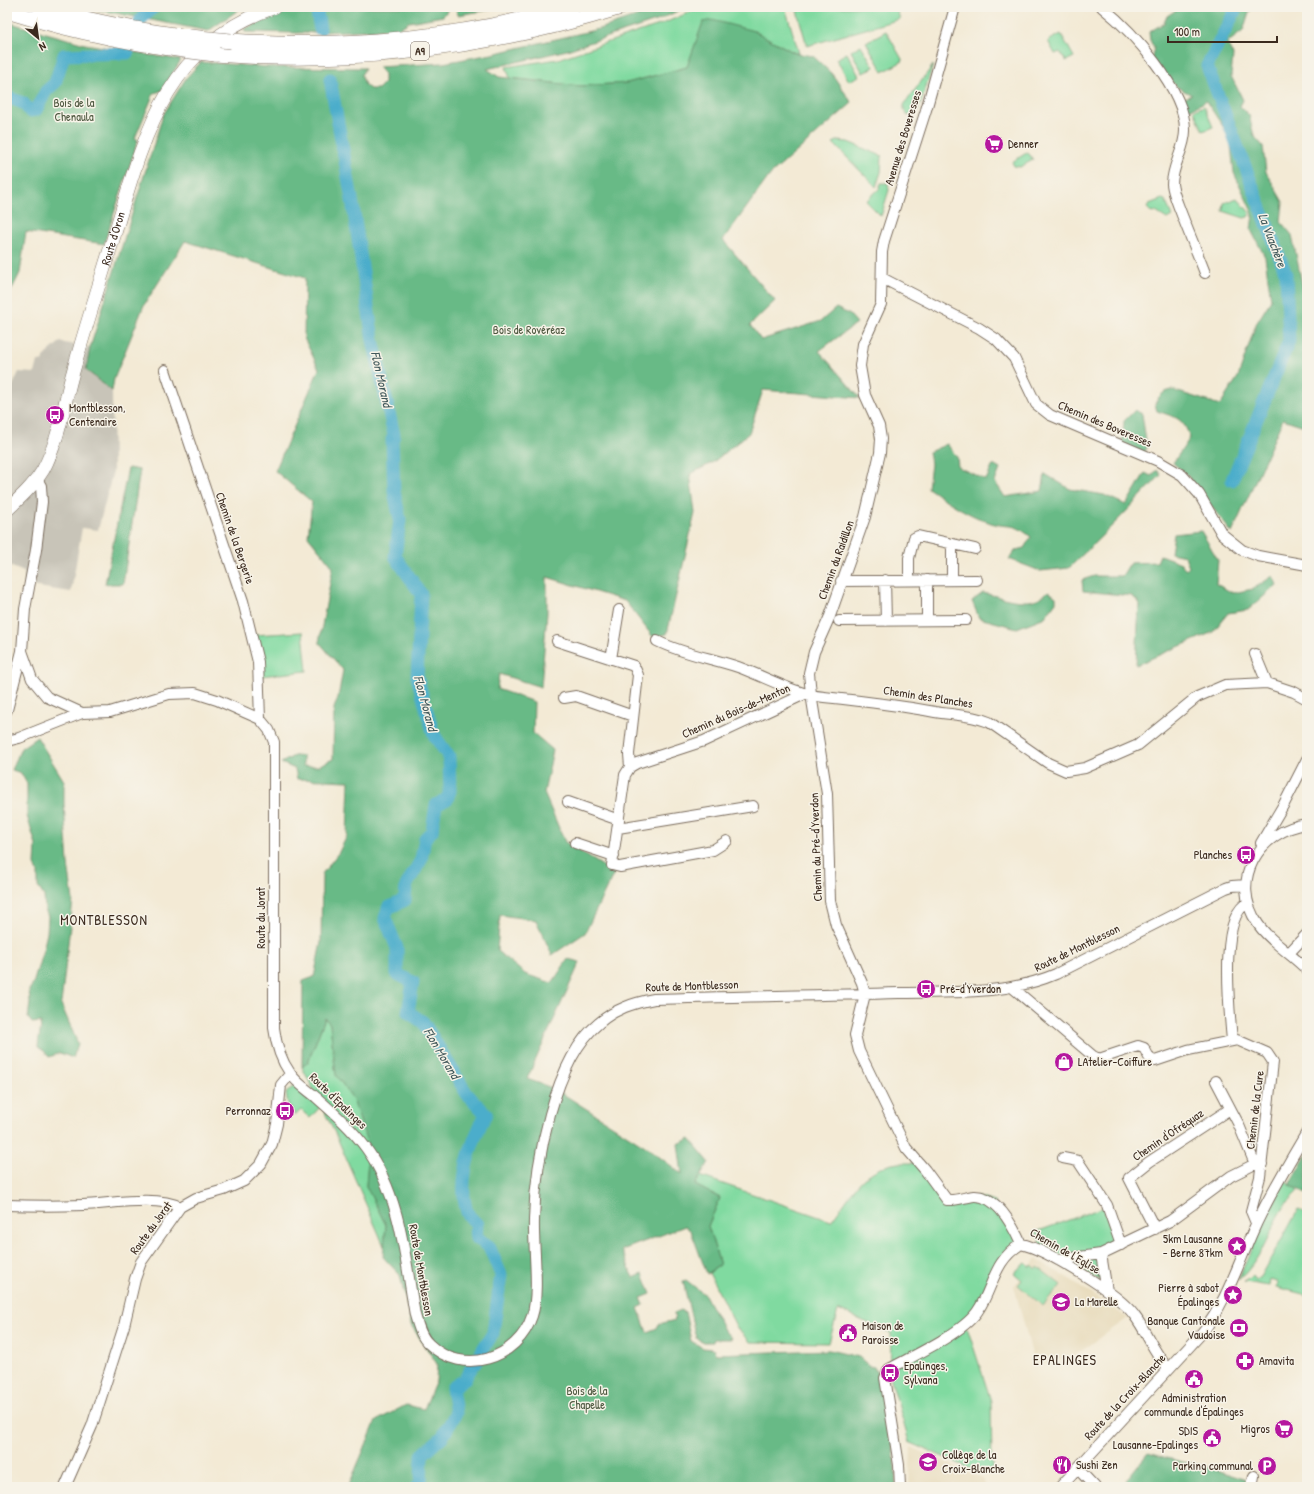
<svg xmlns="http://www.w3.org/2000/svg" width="1314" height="1494" font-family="'Patrick Hand',sans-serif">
<rect width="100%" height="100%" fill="#f7f3e8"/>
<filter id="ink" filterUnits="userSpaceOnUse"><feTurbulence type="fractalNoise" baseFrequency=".025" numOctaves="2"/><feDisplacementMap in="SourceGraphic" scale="8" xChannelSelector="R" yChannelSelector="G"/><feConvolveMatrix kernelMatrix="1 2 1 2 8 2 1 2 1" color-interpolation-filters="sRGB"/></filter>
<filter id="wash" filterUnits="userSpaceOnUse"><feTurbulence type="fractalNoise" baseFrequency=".012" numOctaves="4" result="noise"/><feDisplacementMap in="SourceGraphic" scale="16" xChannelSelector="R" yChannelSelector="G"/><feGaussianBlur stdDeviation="0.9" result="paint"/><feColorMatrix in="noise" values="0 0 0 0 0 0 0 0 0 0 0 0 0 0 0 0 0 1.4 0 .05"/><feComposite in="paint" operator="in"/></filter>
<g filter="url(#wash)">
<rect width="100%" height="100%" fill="#f3ead5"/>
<path fill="#e7daba" d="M1036,1259L1071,1280L1128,1318L1073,1357L1035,1365L1014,1286Z
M911,1447L981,1478L987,1487H909Z"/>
<path fill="#c8c4b8" d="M60,342L90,348L86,370L112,391L113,471L98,530L82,528L71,592L24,585V572L7,565V388L12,387L19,372L35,373L38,361L43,362L45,355Z"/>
<path fill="#80daa0" stroke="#5e825f" d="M702,7H785L799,53H795L754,31L703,23L687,67L627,83L580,86L510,78L506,67L558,59L662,24Z
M796,7H896L900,19L807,46Z
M886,31L903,61L883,72L866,42Z
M1061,34L1074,57L1066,61L1060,52L1055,54L1048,41Z
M861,45L874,67L863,73L851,51Z
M847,53L859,76L849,81L836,59Z
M933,65L918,111L911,116L907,115L904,110V105Z
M1204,106L1213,127L1203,131L1194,110Z
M837,141L848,142L882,156L881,172L876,187L833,143Z
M1028,152L1033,160L1020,167L1014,166L1012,162Z
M881,183H888L889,190L881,216L866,201L879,189Z
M1237,198L1250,213L1248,217L1244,218L1223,211L1224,203Z
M1162,199L1165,200L1172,216L1167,219L1156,212L1152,213L1147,208L1149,204Z
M303,632L307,671L261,676L254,635Z
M325,1018L330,1024L336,1075L353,1099L369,1148L366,1186L386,1225L384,1246L336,1135L302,1067L308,1062Z
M293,1087H297L321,1106L310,1118L301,1110L295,1116L288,1105L286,1093Z
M898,1163H922L948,1203L978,1197L994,1202L1022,1244L1005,1258L979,1309L963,1325L968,1330L991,1401L992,1469L978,1472L909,1442L890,1376L891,1333L838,1310L829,1343L750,1342L737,1328L709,1273L720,1265L708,1226L720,1198L695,1185L700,1176L831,1221C852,1194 861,1169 898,1163Z
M1286,1180L1298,1191C1271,1215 1267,1257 1238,1280L1265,1218Z
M1104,1207L1115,1243L1099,1250L1064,1256L1042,1247L1036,1232Z
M1298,1210L1307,1213V1295L1276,1287L1277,1282L1270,1280L1269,1286L1244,1282L1252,1276L1255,1280L1261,1277Z
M1097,1258L1104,1283L1067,1259Z
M1025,1263L1031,1267L1032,1265L1037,1269L1038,1267L1061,1285L1043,1306L1018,1285L1022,1280L1014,1273Z"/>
<path fill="#68ba86" stroke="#527252" d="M84,7H243L208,31Z
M296,7H450L443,16L409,22L398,29L296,33L245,32L244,29Z
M455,7H507L458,15Z
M665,7H686L659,20L567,50L487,69L499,77L580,86L627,83L687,67L703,22L712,20L754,31L795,53L813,56L832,74L852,103L770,175L723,240L775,301L750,325L761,340L821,321L836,308L849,314L857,323L819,351L860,398L763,390L749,433L712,463L690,474L695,513L667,634L653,637L625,601L547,577V613L541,687L499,674L497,689L534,702L533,733L553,750L544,793L565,842L614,873L585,933L552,955L536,920L500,915L497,951L525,974L552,983L568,959L580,962L527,1079L555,1089L645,1146L682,1174L678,1144L690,1139L709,1162L695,1185L720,1198L708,1226L720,1265L707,1274L691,1231L685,1226L622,1250L633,1278L643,1274L651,1294L641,1298L644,1305L638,1308L647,1332L657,1328L659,1324L675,1320L674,1313L681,1310L685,1312L691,1341L703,1348L713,1349L716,1354L829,1350L859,1357L869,1366L874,1367C890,1396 895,1454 896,1487H348L376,1421L406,1405L424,1409L436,1381L437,1364L411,1325L400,1275L383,1257L386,1225L366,1186L369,1148L353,1099L336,1075L330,1024L325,1018L308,1062L302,1067L303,981L314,977L321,942L322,874L339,852L347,836L349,781L297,779L295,769L281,763L294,756H303V766H318L333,759L334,708L338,698L343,670L319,642L333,567L308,536L312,502L275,471L319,369L304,338L305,278L185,241L144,305L114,379L112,391L86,370L90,348L163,115L186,78L201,62L268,67L365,68L361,75L365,85L370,89H378L384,83V74L378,67L443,63L492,54L599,29Z
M1181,7H1255L1249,12L1243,31L1227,43L1233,55L1231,76L1243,100L1240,106L1249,115L1254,136L1263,146L1266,172L1283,202L1281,222L1292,235L1307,308V427L1283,419L1232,533L1188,476L1173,463L1190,438C1183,417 1177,418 1157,411L1155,404C1159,396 1162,392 1172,390L1220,405L1238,377L1256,324L1271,300L1265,257L1251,230L1253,214L1234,173L1230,137L1206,101L1186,112L1182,99L1192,95L1177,87L1151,60L1154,48L1150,40L1149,32L1164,23L1167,16Z
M7,22L85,44L181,60L161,91L154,93L135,138L138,140L104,244L26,232L20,273L7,299Z
M1135,410L1142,414L1147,448L1144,453L1122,443L1124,421Z
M947,444L957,457L958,467L986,480L993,465L1000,469L995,482L1005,497L1042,491L1045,474L1070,489L1104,495L1126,505L1145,473L1151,476L1157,470L1161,475L1119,519L1069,568L1040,571L1009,559L1016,550L1024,548L1031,537C1012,521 1011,529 991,523C968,515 948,502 928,488L931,464L929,452Z
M128,468L140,470L123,584H105Z
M1201,531L1218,560L1216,584L1233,593L1253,589L1273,576L1277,585L1248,610L1228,613L1213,632L1136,665L1139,602L1132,596L1083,591L1082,580L1094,576H1122L1130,563L1157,562L1160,555L1181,563L1186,570L1189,567L1185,556L1171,553L1174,534Z
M1048,591L1056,597V602L1045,617L1017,628L979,618L972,601L983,593C1004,597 1033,610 1048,591Z
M37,737L64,781V804L68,864L73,900L61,1004L78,1044L73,1058L60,1053L49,1057L44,1051L38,1047C38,1038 41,1032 41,1022L32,1023L28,1018L30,1003L29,990L33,984L43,950L47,933L48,917L45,909L44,896L38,887V872L35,865L36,845L27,816V784L21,773L12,770L21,748Z
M1307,1154V1195L1290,1184Z
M686,1280L705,1295L724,1330L732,1339H714L713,1342H703L696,1338L683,1281Z
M1148,1453L1182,1462L1200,1465L1247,1480L1245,1487H1120Z"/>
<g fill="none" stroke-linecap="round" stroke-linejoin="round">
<path stroke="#4cadcb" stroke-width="13" d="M316,7L320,29
M330,79L352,199L373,340L394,435L392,440L394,491L400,520L395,556L421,594L417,677L434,735L449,757L450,791L447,799L436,805L432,831L425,838L421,860L406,886L405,900L388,908L385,918L397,948V974L413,982L408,1012L423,1022L467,1094L486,1114C471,1143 457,1180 467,1212C469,1217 474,1221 477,1224L476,1238L489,1246L501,1275L493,1333L464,1380L452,1388L456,1413L443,1436L422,1455L421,1484L417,1487
M7,97L23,103L30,111L36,110L46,91L55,83L64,55L127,53L141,19L154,7
M1232,480L1289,341L1286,274L1207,66L1237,7"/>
</g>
</g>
<g filter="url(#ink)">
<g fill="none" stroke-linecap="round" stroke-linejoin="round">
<defs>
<path id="minor" d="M955,7L926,110L884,241L882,252L881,304L863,344L860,366L865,395L879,426L881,439L880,453L865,517L830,616L814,652L809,673L811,694L827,794L830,901L836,925L862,983L865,994L855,1035L859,1051L906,1148L925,1170L947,1200C956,1201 965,1197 974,1196C997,1195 1013,1226 1021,1244C1046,1249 1119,1294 1134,1315C1148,1333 1152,1351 1168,1368
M1102,7C1132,31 1186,90 1185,131C1185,149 1172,165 1172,184C1173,193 1177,202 1180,210C1188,231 1197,252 1205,273
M882,278L979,328L996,339L1014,358L1036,404L1050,415L1158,461L1182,475L1199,494L1222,534L1242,550L1258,556L1307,565
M165,370L243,601L258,662L260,719
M37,479L41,486L42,502L36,550L25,609L22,651L32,679L47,697L82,713L110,712L169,694L195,693L217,700L260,719L269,730L274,742V1028C276,1044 280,1059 290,1073C296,1083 308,1090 317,1098C334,1113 352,1129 366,1148C401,1196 405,1258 415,1315C418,1325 421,1337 429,1344C463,1377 518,1359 532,1316C540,1292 533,1247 534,1220C535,1164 554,1059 599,1023C615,1009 633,1003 654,999C735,996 817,996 899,993C952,992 1007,995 1056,974L1226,888L1232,886L1246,885
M885,580L886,621
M909,580V558L914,538L918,536L975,549
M927,580V620
M952,580V544
M841,581L977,580
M839,621L966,620
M557,641L634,666L638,675L629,754L630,767
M657,641C683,654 711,658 738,667C766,677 794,694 824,697C862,701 898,705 935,712C954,715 971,715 989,722L1048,763L1066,771L1085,768L1138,745L1197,697L1225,685L1267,683L1294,692L1307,699
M1255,654L1267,683
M611,659L619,610
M564,698L576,696L633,716
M7,710L22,651
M7,738L11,740L19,738L82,713
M568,802L619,820
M1307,824C1259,830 1228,881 1258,924C1270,942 1292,954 1307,970
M618,828L753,806
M727,841L713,850L620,867L612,865L625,775L630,767L637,763L704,741L807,693
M575,843L614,856
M1261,843L1284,804L1307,759
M1289,953L1307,934
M1013,988L1093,1056L1099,1059L1138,1046L1144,1048L1150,1059L1155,1061L1188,1050L1237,1040L1267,1053L1273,1062L1260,1177L1251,1211L1256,1223
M1232,1041C1230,1014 1218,915 1248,903
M1216,1081L1238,1123L1255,1164
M1063,1158L1078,1161L1107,1205L1121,1245
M7,1205C33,1206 58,1206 83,1205C110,1204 157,1195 180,1207
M1155,1229L1129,1178L1149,1162L1230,1109
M1058,1260L1101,1254
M1107,1291L1101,1254L1170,1221L1231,1176L1255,1164H1262
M1077,1468L1095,1487
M65,1487L92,1426L124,1326L135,1279L141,1262L180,1207L196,1198L224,1190L244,1181L261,1164L272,1144L277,1124L281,1085L290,1074
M900,1487L899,1465L885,1378L889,1369C913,1356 961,1334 977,1312C994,1288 992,1262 1021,1244
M1060,1487L1201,1334C1226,1303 1237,1267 1253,1231C1268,1197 1288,1164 1307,1132
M1252,1487L1254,1476"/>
<g id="major">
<path id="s1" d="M7,510C20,498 34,485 43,470C59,441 64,403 73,372C86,325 101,279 115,233C144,135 167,44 275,7"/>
</g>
<path id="highway" d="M231,41C347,49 461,38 572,7
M215,54C353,65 488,48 621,7"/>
</defs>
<use href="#minor" stroke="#7b6d5e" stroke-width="12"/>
<use href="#major" stroke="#7b6d5e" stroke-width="14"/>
<use href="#highway" stroke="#7b6d5e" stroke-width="16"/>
<use href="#minor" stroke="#fff" stroke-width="10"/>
<use href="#major" stroke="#fff" stroke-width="13"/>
<use href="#highway" stroke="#fff" stroke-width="15"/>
<defs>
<path id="highway-bridge" d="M40,7C102,25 167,36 231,41
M7,11C75,32 144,46 215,54"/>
</defs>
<use href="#highway-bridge" stroke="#7b6d5e" stroke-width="16" stroke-linecap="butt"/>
<use href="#highway-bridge" stroke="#fff" stroke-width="15"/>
</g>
</g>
<defs>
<symbol id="supermarket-disc" viewBox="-11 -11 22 22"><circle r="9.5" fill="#b5179e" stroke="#f7f3e8"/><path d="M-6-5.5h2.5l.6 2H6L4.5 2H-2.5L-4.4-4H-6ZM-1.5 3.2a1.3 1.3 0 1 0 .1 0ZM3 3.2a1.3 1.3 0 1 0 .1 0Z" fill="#fff"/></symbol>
<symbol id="bus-disc" viewBox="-11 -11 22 22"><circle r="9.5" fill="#b5179e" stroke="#f7f3e8"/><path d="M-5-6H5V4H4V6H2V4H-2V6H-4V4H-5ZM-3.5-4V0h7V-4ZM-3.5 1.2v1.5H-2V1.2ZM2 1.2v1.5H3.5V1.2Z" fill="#fff"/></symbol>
<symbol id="shop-disc" viewBox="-11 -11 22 22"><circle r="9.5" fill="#b5179e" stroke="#f7f3e8"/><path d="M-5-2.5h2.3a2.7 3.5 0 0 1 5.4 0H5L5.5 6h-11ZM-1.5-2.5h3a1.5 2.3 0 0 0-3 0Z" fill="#fff"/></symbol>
<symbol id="sight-disc" viewBox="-11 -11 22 22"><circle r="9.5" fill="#b5179e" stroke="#f7f3e8"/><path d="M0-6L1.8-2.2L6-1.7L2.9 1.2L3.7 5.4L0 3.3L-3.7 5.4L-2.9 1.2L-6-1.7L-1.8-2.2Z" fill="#fff"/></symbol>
<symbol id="school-disc" viewBox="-11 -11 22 22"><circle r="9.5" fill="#b5179e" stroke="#f7f3e8"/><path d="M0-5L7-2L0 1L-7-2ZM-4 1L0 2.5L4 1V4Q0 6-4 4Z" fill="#fff"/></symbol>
<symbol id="bank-disc" viewBox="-11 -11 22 22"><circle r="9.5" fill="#b5179e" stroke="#f7f3e8"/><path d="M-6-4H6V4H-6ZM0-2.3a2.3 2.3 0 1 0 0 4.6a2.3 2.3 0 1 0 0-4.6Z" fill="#fff"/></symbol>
<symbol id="civic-disc" viewBox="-11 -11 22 22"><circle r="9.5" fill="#b5179e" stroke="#f7f3e8"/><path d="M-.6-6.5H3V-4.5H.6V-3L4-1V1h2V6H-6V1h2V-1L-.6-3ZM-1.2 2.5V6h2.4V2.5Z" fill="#fff"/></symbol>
<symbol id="pharmacy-disc" viewBox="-11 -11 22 22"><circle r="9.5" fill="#b5179e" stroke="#f7f3e8"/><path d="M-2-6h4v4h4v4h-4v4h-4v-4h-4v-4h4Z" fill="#fff"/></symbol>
<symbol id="restaurant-disc" viewBox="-11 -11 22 22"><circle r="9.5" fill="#b5179e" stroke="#f7f3e8"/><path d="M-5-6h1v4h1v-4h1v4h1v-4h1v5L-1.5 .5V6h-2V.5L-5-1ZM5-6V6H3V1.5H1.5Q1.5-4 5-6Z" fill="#fff"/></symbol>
<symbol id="parking-disc" viewBox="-11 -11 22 22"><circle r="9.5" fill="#b5179e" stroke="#f7f3e8"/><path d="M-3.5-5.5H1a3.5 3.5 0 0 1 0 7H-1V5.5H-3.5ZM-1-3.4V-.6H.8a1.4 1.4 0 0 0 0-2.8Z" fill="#fff"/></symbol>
</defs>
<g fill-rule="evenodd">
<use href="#supermarket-disc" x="983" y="133" width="22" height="22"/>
<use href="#bus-disc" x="44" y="404" width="22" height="22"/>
<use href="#bus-disc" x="1235" y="844" width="22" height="22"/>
<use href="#bus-disc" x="915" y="978" width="22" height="22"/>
<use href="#shop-disc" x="1053" y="1051" width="22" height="22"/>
<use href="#bus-disc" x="274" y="1100" width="22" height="22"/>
<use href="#sight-disc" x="1226" y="1235" width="22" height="22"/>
<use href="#sight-disc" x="1222" y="1284" width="22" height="22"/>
<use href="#school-disc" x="1050" y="1291" width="22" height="22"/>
<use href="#bank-disc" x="1228" y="1317" width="22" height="22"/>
<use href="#civic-disc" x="837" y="1322" width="22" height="22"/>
<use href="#pharmacy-disc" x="1234" y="1350" width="22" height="22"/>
<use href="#bus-disc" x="879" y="1362" width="22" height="22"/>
<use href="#civic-disc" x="1183" y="1368" width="22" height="22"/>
<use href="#supermarket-disc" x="1273" y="1418" width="22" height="22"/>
<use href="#civic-disc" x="1201" y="1427" width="22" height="22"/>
<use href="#school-disc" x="917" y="1451" width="22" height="22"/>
<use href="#restaurant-disc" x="1051" y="1454" width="22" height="22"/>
<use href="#parking-disc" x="1256" y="1455" width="22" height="22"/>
</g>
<g text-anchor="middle" stroke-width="3" stroke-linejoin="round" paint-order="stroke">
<rect fill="#f7f3e8" stroke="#73665b" stroke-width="1" x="411" y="42" width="18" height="18" rx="3"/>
<g font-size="11" font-weight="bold" fill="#3b2a1e">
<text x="420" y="55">A9</text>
</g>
<g font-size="12" fill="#4c563e" stroke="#f7f3e8">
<text x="74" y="107">Bois de la<tspan x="74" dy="14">Chenaula</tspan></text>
<text x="529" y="334">Bois de Rovéréaz</text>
<text x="587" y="1395">Bois de la<tspan x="587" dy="14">Chapelle</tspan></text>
</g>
<g font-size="12" fill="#3b2a1e" stroke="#f7f3e8">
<text transform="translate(903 138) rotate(-73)" y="4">Avenue des Boveresses</text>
<text dy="4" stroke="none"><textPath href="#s1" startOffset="296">Route d'Oron</textPath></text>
<text transform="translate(1105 424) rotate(23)" y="4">Chemin des Boveresses</text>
<text transform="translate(235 538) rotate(71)" y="4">Chemin de la Bergerie</text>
<text transform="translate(836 560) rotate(-70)" y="4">Chemin du Raidillon</text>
<text transform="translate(928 697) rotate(9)" y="4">Chemin des Planches</text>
<text transform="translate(736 711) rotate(-24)" y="4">Chemin du Bois-de-Menton</text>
<text transform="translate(816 847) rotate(-92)" y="4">Chemin du Pré-d'Yverdon</text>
<text transform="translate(261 918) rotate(-90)" y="4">Route du Jorat</text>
<text transform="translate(1077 948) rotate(-26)" y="4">Route de Montblesson</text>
<text transform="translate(692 986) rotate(-2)" y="4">Route de Montblesson</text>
<text transform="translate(338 1101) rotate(44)" y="4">Route d'Epalinges</text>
<text transform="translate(1255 1110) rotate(-83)" y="4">Chemin de la Cure</text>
<text transform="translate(1168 1135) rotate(-34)" y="4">Chemin d'Ofréquaz</text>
<text transform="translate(151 1228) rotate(-54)" y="4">Route du Jorat</text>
<text transform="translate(1065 1251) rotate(30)" y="4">Chemin de l'Eglise</text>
<text transform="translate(421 1270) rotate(80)" y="4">Route de Montblesson</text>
<text transform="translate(1125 1397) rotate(-47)" y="4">Route de la Croix-Blanche</text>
</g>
<g font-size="12" fill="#3b2a1e" stroke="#f7f3e8" text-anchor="start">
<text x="1008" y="148">Denner</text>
<text x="69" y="412">Montblesson,<tspan x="69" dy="14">Centenaire</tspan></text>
<text x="1232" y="859" text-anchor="end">Planches</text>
<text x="940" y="993">Pré-d'Yverdon</text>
<text x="1078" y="1066">LAtelier-Coiffure</text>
<text x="271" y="1115" text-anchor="end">Perronnaz</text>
<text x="1223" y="1243" text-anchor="end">5km Lausanne<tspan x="1223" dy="14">- Berne 87km</tspan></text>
<text x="1219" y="1292" text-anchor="end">Pierre à sabot<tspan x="1219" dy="14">Épalinges</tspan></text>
<text x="1075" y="1306">La Marelle</text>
<text x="1225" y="1325" text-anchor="end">Banque Cantonale<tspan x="1225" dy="14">Vaudoise</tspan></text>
<text x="862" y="1330">Maison de<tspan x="862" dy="14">Paroisse</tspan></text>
<text x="1259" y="1365">Amavita</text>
<text x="904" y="1370">Epalinges,<tspan x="904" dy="14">Sylvana</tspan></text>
<text x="1194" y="1402" text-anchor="middle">Administration<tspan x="1194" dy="14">communale d'Épalinges</tspan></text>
<text x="1270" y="1433" text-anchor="end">Migros</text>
<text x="1198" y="1435" text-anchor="end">SDIS<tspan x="1198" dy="14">Lausanne-Epalinges</tspan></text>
<text x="942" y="1459">Collège de la<tspan x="942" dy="14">Croix-Blanche</tspan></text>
<text x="1076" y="1469">Sushi Zen</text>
<text x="1253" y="1470" text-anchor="end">Parking communal</text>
</g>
<g font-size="13" font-style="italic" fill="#41585b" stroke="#f7f3e8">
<text transform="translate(1273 240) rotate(69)" y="5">La Vuachère</text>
<text transform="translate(382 379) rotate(77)" y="5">Flon Morand</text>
<text transform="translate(426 703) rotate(75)" y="5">Flon Morand</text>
<text transform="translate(442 1053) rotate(59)" y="5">Flon Morand</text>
</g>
<g font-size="14" letter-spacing="1" fill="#3b2a1e" stroke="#f7f3e8">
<text x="104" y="925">MONTBLESSON</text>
<text x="1065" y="1365">EPALINGES</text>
</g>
</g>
<rect width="1314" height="1494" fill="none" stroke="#f7f3e8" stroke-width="24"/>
<g transform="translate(38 38) rotate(151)" stroke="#f7f3e8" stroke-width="3" paint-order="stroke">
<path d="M0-3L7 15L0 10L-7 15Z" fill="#3b2a1e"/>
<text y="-6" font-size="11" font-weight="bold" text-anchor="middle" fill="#3b2a1e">N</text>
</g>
<path d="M1168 36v6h109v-6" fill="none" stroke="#3b2a1e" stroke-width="2"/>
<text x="1174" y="36" font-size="12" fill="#3b2a1e" stroke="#f7f3e8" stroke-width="3" paint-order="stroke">100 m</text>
</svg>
